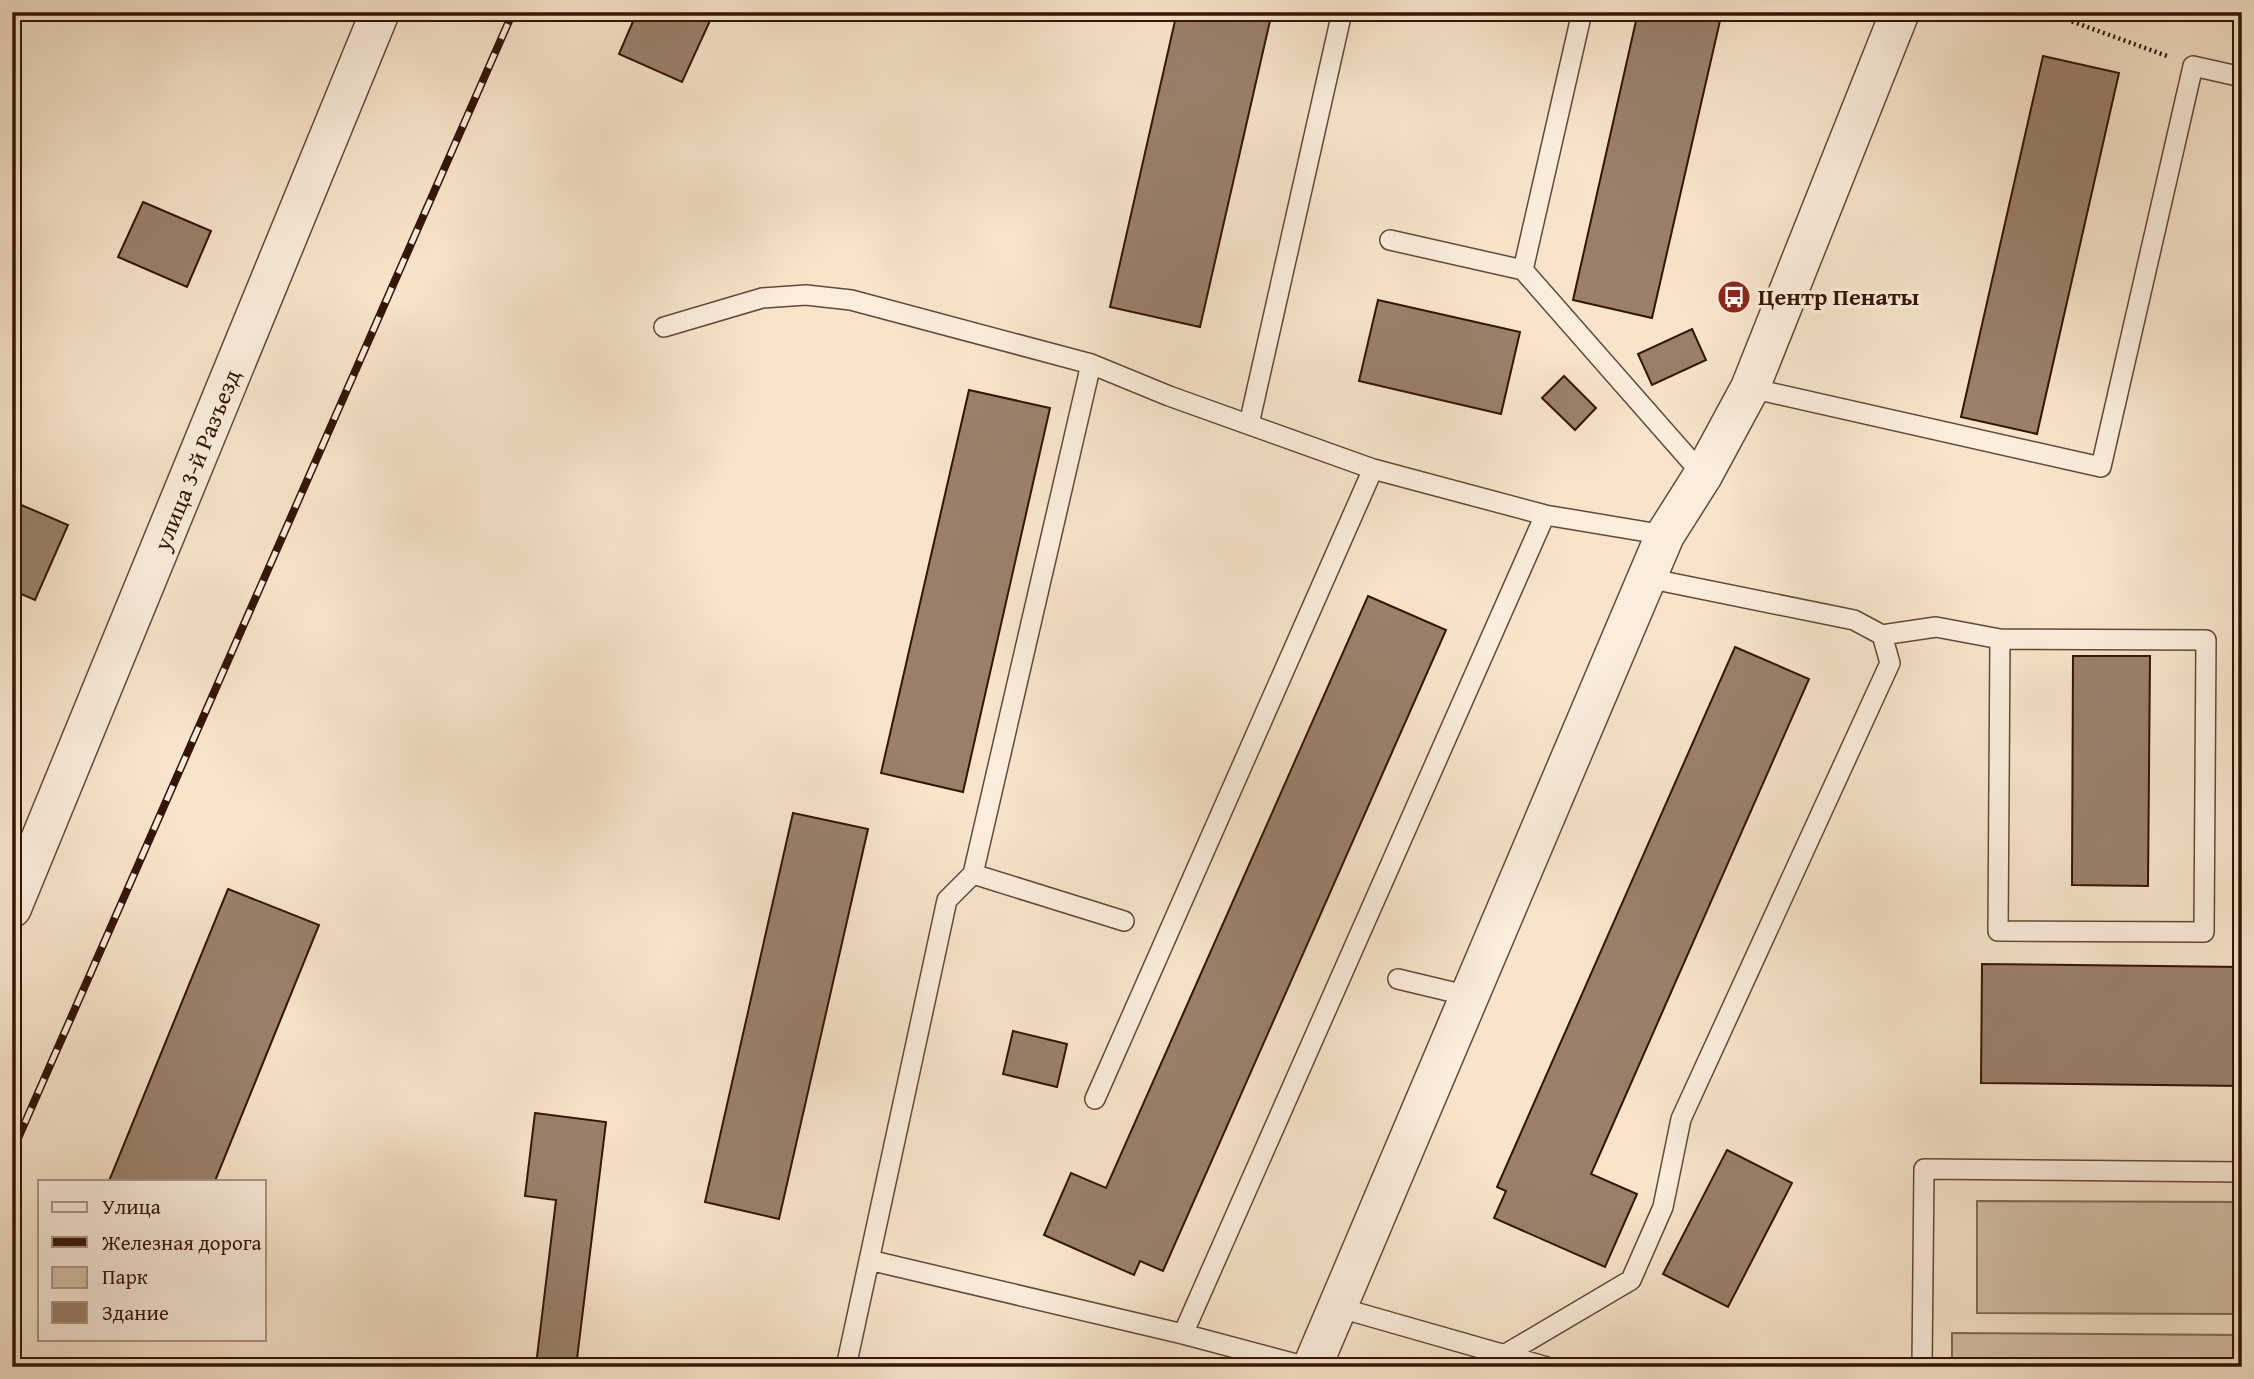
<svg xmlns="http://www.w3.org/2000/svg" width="2254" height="1379" font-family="'Gentium Book Plus',serif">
<rect width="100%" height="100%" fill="#f7e4ca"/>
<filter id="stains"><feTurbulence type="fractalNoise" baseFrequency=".00286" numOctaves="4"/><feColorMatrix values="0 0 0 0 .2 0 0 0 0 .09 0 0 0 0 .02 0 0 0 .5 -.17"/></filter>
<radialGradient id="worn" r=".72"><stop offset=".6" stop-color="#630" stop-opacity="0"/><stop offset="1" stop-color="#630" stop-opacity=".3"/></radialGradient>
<path fill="#d6c1a9" stroke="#866a57" stroke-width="2" d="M1977,1201L2242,1202V1314L1977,1313Z
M1952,1333L2242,1335V1367H1952Z"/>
<path fill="#9a806b" stroke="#351405" stroke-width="2" d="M637,12H714L682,82L619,54Z
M1177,12H1272L1200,327L1110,307Z
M1638,12H1722L1652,318L1573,300Z
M2043,56L2119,73L2037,434L1961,417Z
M143,202L211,231L187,287L118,257Z
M1378,300L1520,332L1501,414L1359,381Z
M1692,329L1706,360L1652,385L1638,354Z
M1564,376L1596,408L1575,430L1542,398Z
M969,390L1050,408L963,792L881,773Z
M12,501L68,525L35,600L12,590Z
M1368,596L1446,630L1163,1271L1140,1261L1134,1275L1044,1235L1071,1173L1106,1188Z
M1735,647L1809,679L1591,1174L1637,1194L1605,1267L1494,1218L1506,1191L1497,1187Z
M2073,656H2150L2148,886L2072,885Z
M793,813L868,829L779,1219L705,1202Z
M228,889L319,925L215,1181H109Z
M1982,964L2242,967V1086L1981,1083Z
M1013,1031L1067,1044L1057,1087L1003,1074Z
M535,1113L606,1122L576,1367H518L519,1363L536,1365L556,1200L525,1196Z
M1727,1150L1792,1183L1728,1307L1663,1274Z"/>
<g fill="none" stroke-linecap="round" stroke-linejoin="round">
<defs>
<path id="service" d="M1390,240L1523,270L1582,12
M1523,270L1703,475
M664,327L762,298L806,295L851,300L1091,364L1169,396L1373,469L1545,515L1665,535
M1750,388L2101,467L2193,66L2242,77
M1249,424L1342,12
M1882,635L1936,627L2000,639L2206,640L2204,932L1998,931L2000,639
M973,874L1091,364
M1398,979L1469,996
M1095,1099L1373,469
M869,1260L1183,1334L1307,1367
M1337,1307L1547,1367
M1183,1334L1545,515
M1504,1355L1631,1280L1663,1207L1681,1119L1890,663L1882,635L1854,620L1647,578
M846,1367L947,900L973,874L1124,921
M1922,1367L1924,1169L2242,1172"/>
<path id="minor" d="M1312,1367L1665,535L1703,475L1750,388L1900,12"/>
<path id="tertiary" d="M12,908L380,12"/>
</defs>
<use href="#service" stroke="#664836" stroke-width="22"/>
<use href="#minor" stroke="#664836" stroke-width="41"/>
<use href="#tertiary" stroke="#664836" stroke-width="41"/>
<path stroke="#351405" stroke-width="4.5" stroke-dasharray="2 3.5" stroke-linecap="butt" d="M2046,12L2167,56"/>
<use href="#service" stroke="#faeddd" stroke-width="19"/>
<use href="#minor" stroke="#faeddd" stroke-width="38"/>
<use href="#tertiary" stroke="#faeddd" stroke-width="38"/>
<defs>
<path id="rail" d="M12,1152L513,12"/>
</defs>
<use href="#rail" stroke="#351405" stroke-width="8"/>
<use href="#rail" stroke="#faeddd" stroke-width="5" stroke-dasharray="16" stroke-linecap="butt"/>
</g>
<defs>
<symbol id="bus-disc" viewBox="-11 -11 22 22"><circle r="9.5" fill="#8f2418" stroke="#faeddd"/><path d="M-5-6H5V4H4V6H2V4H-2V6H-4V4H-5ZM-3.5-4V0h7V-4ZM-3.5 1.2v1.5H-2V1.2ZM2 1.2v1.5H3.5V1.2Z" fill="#fff"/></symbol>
</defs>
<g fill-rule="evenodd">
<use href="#bus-disc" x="1715" y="278" width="38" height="38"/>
</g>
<g text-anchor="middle" stroke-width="7" stroke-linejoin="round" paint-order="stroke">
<g font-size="24" font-weight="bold" fill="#351405" stroke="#faeddd" text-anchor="start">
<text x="1758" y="305">Центр Пенаты</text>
</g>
<g font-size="24" fill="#351405" stroke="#faeddd">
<text transform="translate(197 460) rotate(-68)" y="8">улица 3-й Разъезд</text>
</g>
</g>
<rect width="2254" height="1379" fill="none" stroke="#f7e4ca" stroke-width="42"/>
<rect x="14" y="14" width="2226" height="1351" fill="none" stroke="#351405" stroke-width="3.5"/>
<rect x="21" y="21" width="2212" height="1337" fill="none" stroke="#351405" stroke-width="2"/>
<rect x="38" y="1180" width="228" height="161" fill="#faeddd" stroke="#ab9687" stroke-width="2"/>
<rect x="52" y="1202" width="35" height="10" fill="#faeddd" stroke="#ab9687" stroke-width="2"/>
<text x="102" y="1214" font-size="21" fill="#351405">Улица</text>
<rect x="52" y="1237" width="35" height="10" fill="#351405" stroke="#ab9687" stroke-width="2"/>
<text x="102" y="1250" font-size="21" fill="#351405">Железная дорога</text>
<rect x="52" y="1267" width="35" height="21" fill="#d6c1a9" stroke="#ab9687" stroke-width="2"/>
<text x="102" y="1284" font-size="21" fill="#351405">Парк</text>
<rect x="52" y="1302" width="35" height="21" fill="#9a806b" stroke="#ab9687" stroke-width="2"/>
<text x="102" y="1320" font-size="21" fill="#351405">Здание</text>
<rect width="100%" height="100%" filter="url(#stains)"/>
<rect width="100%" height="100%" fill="url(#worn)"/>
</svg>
